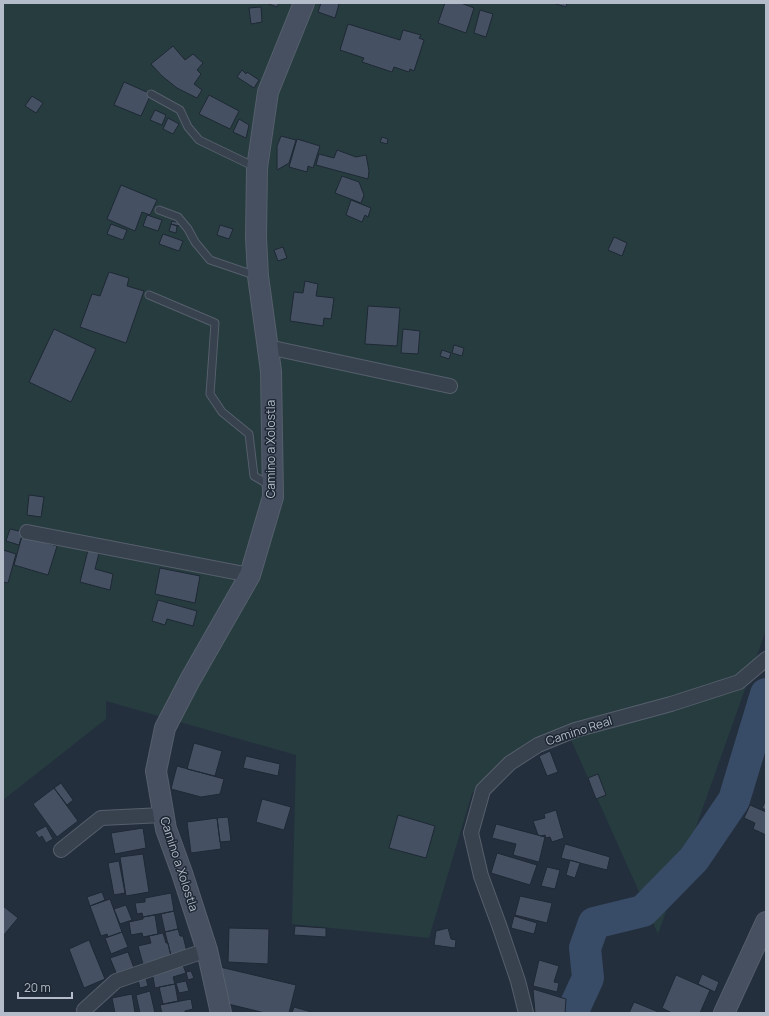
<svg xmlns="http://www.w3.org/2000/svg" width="769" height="1016" font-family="Manrope,sans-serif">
<rect width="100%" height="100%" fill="#242f3e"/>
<path fill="#263c3f" d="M3,3H766V630L658,934L567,731L472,793L429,938L292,924L296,755L106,701V719L3,800Z"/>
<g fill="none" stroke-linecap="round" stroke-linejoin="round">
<path stroke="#394c67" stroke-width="32" d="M572,1013L588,978L585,948L594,923L643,911L694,859L734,800L766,694"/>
</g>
<path fill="#455162" stroke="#1f2835" d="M266,3H279L277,7Z
M321,3H335L339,4L335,18L318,12Z
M445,3H461L474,8L466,33L438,23Z
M553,3H567L566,7Z
M261,7L262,22L251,24L249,8Z
M480,10L493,14L486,37L474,33Z
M348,24L400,40L403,30L421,35L419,38L424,40L414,71L410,69L409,72L394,67L392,72L362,62L364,58L340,50Z
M173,46L185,60L193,54L203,63L197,70L201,74L194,84L202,90L197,98L177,88L162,76L151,64Z
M242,70L246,74L247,72L259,80L254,88L237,77Z
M124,82L151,94L141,116L114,105Z
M209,95L239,111L230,129L199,114Z
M32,96L43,103L36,113L25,106Z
M155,110L166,115L162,125L150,120Z
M168,118L179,124L173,134L163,129Z
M239,119L249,125L246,138L233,132Z
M281,136L296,140L289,163L277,170V146Z
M382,137L388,139L387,144L380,142Z
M297,139L320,146L313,168L308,166L307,172L289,167Z
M337,150L356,157L366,155L369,171L368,179L316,165L319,154L334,158Z
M342,176L359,182L364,195L361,203L335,193Z
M121,185L157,200L150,215L142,212L135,231L107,219Z
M351,200L371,208L368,217L365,215L362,222L346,215Z
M147,215L162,220L158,231L143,226Z
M172,221L180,223L179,226L171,224Z
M111,224L127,230L123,240L107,234Z
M171,224L177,226L176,233L169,231Z
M220,225L233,229L229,239L217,235Z
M163,234L183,241L179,251L159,244Z
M614,237L627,243L622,256L608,250Z
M283,247L287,258L278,261L274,250Z
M109,272L129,278L127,286L144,291L126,343L80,327L92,294L100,296Z
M305,281L318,284L316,296L334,298L331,319L324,318L323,326L290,321L294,292L303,293Z
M368,306L400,308L397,346L365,344Z
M54,329L96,349L71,402L29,382Z
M403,329L420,331L418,354L401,353Z
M454,345L464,348L462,356L452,353Z
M442,350L451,353L449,359L440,356Z
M29,495L44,497L41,517L27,515Z
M10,529L23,532L19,545L6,541Z
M22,536L57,546L48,575L14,565Z
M3,550L16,554L8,583L3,582Z
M88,550L99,553L95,569L113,574L110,590L80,582Z
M160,568L200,576L195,603L155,594Z
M158,600L197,611L193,626L167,619L165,625L152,621Z
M194,743L222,751L215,776L187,769Z
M550,751L558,772L547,776L539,756Z
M246,756L280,764L278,776L243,768Z
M177,766L224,779L220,794L201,797L171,789Z
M598,774L606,795L596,799L588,778Z
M61,783L73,800L67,805L54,788Z
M54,788L78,821L57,837L33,804Z
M262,799L291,807L284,830L256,822Z
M766,800V810L762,808Z
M750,805L766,812V835L753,829L755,823L744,818Z
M556,810L564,838L552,842L550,837L546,838L545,835L541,836L538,835L533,821L545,818L544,814Z
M398,815L435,826L426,858L389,848Z
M228,817L231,841L220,842L217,818Z
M217,818L221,849L191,853L187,822Z
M496,824L545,837L539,862L513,855L516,844L492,838Z
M46,826L53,839L46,843L42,836L39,838L35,832Z
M143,828L146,848L115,854L111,833Z
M565,844L610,857L607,870L561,858Z
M497,853L537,865L530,885L491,873Z
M143,854L149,892L126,896L120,857Z
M570,860L580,863L575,878L566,875Z
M119,861L125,893L114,895L108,863Z
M547,867L560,870L555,889L541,886Z
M102,892L105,900L90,906L87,897Z
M171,893L174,911L143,917L142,913L137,914L135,903L145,902V898Z
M520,896L552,903L547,923L515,915Z
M110,899L122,932L108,937L107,934L101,936L90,906Z
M126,905L132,920L120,924L114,909Z
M3,906L18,918L3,936Z
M174,911L178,929L165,932L161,914Z
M155,915L158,934L143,937L142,933L131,935L129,922L143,919V917Z
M514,916L537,923L534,934L511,928Z
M295,926L326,928V937L294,935Z
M229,928L269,929L268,964L228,962Z
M448,928L451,939L456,940L455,948L434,945L436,931Z
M178,929L180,936H183L187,952L171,956L165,932Z
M122,932L128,947L111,954L105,938Z
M163,933L166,943H168L171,956L143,964L138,946L151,943L149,936Z
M89,940L105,979L84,988L69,949Z
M128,952L134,968L117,975L110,958Z
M539,960L559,966L554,982L559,983L557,992L533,986Z
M182,963L186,973L173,977L175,984L155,988L152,972Z
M220,967L296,985L289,1013H265L224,1003Z
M191,971L194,978L188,980L186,972Z
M702,974L719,982L715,992L698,984Z
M676,975L710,990L700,1013H672L662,1008Z
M146,978L148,986L140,988L138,980Z
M186,981L189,991L179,993L176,983Z
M175,984L178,1001L163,1004L159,987Z
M533,989L566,999L565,1013H535Z
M150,991L155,1013H140L136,995Z
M132,994L135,1013H115L112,998Z
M191,999L193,1009L185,1011V1013H162L160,1005Z
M634,1002L661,1013H629Z
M294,1007L315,1013H292Z"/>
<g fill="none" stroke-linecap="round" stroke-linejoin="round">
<defs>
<path id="lane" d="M151,94L180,110L188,127L199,140L255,167
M159,210L178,217L188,229L195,242L210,260L257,276
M149,295L215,323L210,394L222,412L249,434L254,476L271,486"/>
<path id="street" d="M268,347L450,386
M27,532L250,575
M61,850L101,818L163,815
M84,1010L116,981L207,950
M526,1013L518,981L499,925L481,876L471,833L483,790L510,763L538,745L575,730L671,704L739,682L766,659"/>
<path id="secondary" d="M221,1013L207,950L182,873L166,829L156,771L165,728L190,680L250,575L273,497L271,371L258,276L256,237L257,168L268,92L304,3
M724,1013L766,922"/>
</defs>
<use href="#lane" stroke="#565f6c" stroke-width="9"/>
<use href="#street" stroke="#565f6c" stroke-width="16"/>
<use href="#secondary" stroke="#565f6c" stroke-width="22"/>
<use href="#lane" stroke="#38414e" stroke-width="7"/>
<use href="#street" stroke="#38414e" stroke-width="14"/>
<use href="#secondary" stroke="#465061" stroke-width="20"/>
</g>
<g text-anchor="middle" stroke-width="3" stroke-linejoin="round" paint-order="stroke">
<g font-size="12" fill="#b4bcc9" stroke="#1d2633">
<text transform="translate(271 449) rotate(-90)" y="4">Camino a Xolostla</text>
<text transform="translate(579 731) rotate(-18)" y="4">Camino Real</text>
<text transform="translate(179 864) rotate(72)" y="4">Camino a Xolostla</text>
</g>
</g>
<rect width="769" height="1016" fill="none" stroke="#b4bcc9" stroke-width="8"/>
<path d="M18 992v6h54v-6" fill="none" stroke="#b4bcc9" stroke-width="2"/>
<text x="24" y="992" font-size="12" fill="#b4bcc9" stroke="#1d2633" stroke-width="3" paint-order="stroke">20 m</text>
</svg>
